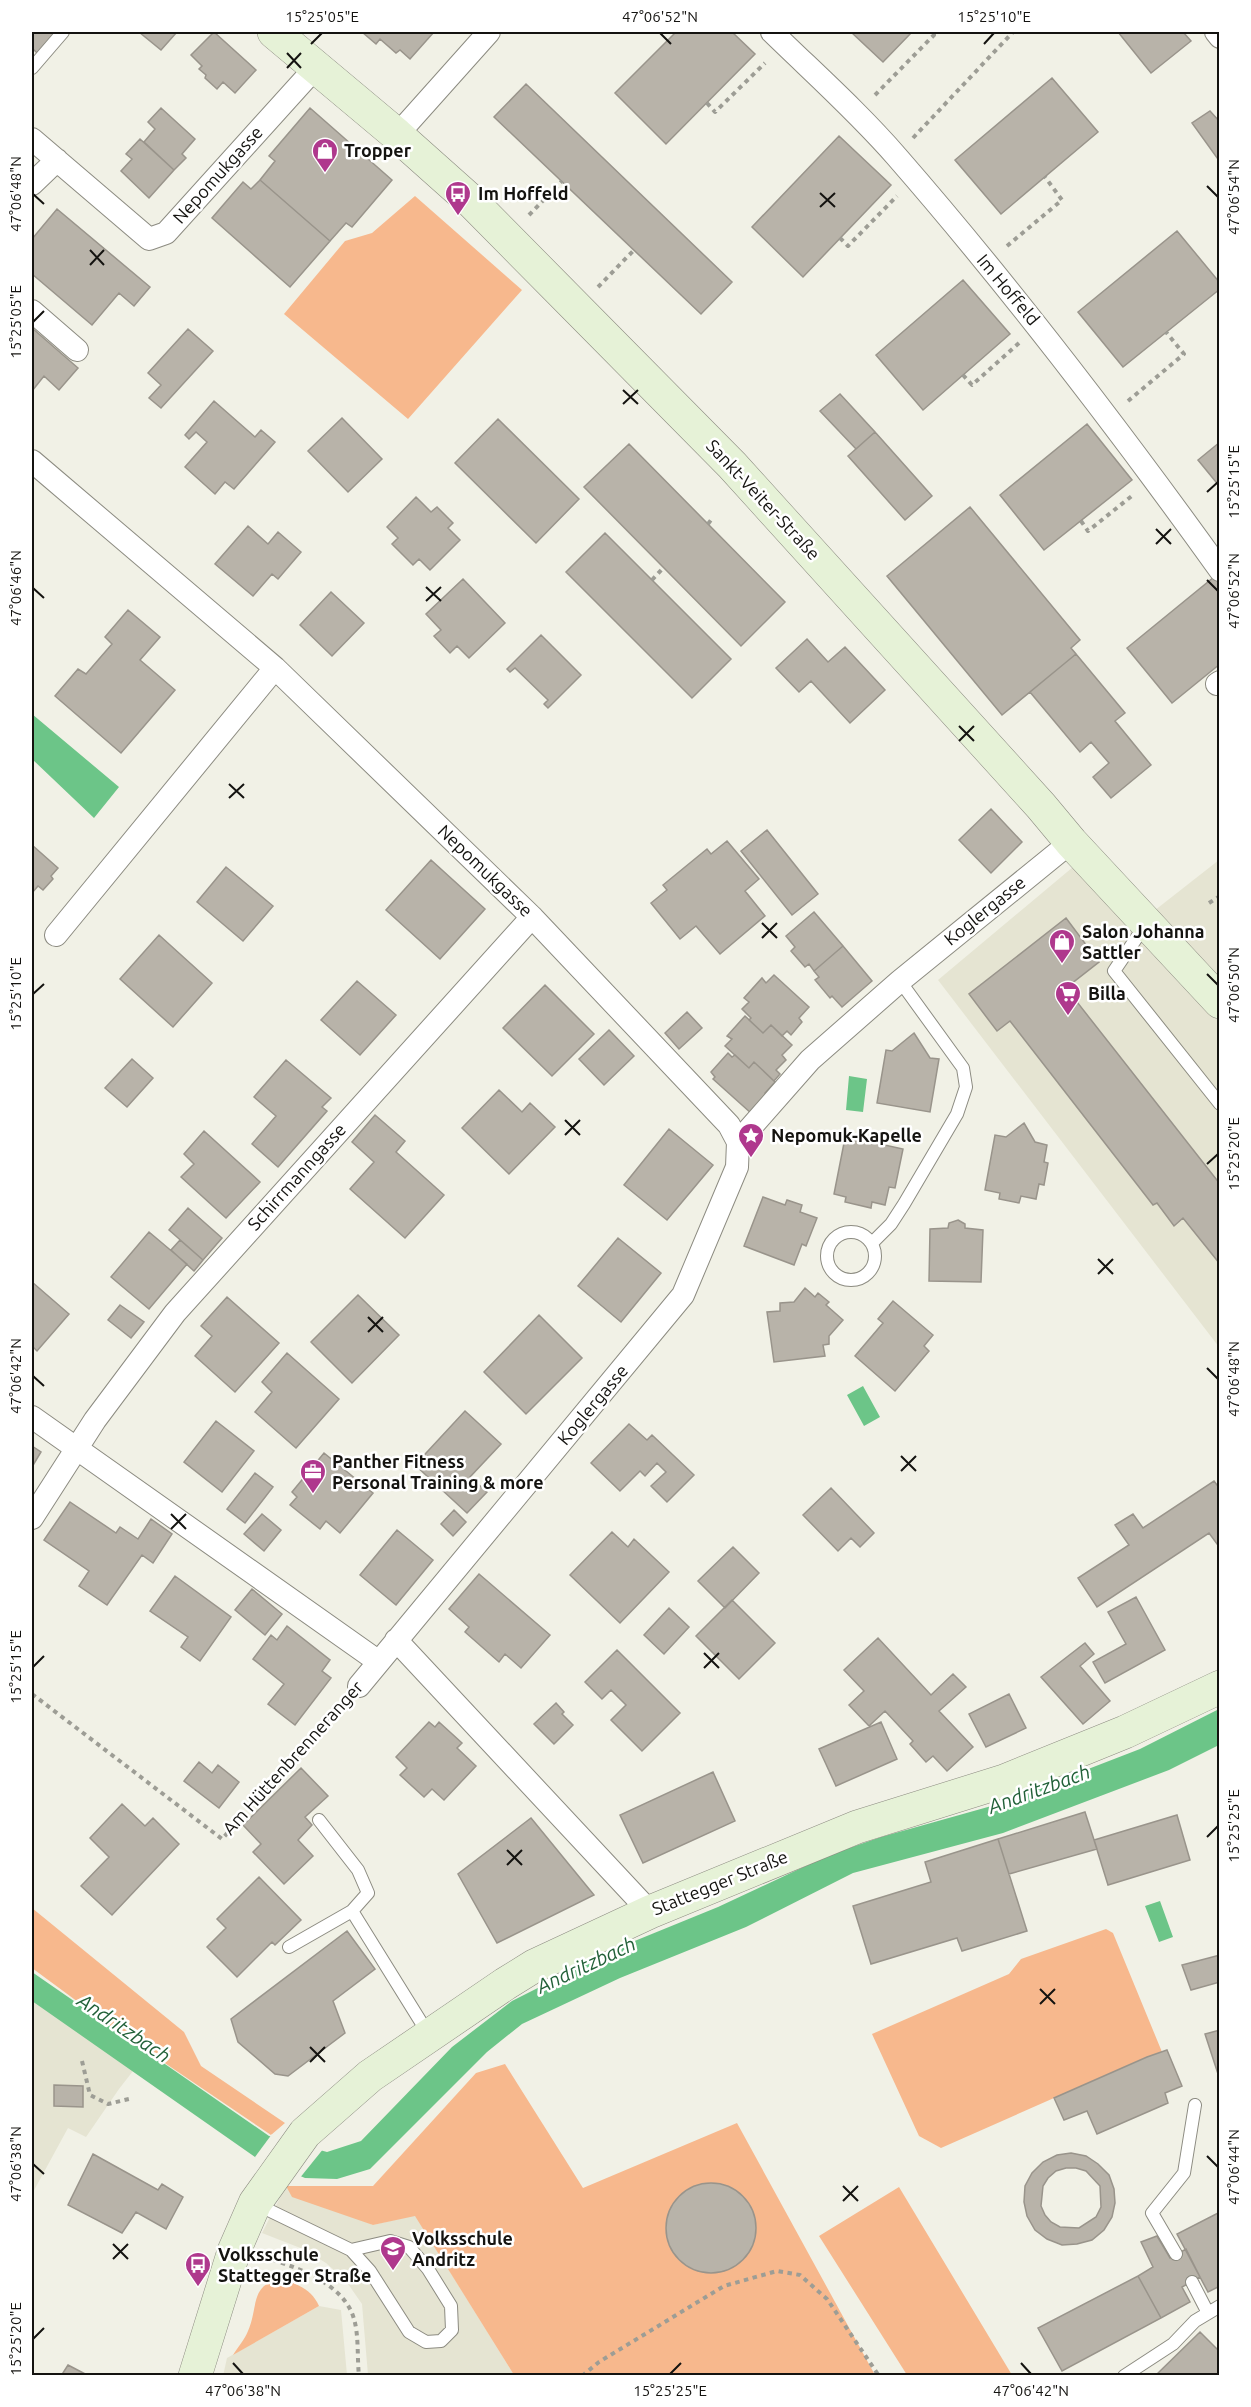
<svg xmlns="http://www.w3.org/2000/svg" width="1251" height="2407" font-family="Ubuntu,sans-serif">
<rect width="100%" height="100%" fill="#f1f1e6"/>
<path fill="#e5e4d2" d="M1219,860V1347L938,980L1079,862L1136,925Z
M32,1988L140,2062L119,2089L86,2137L68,2128L32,2194Z
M286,2186L373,2225L415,2215L514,2375H368L362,2304L346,2281L326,2263L303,2249L262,2233Z
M319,2306L341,2310L347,2375L223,2376L227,2358Z"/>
<path fill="#f7b88d" d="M415,196L522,290L408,419L284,314L345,241L372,233Z
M32,1908L184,2032L201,2066L285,2123L271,2135L116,2030L32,1968Z
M1106,1929L1113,1933L1162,2052L1147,2057L941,2148L919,2136L872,2034L1009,1974L1021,1959Z
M505,2064L583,2188L737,2123L875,2375H514L415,2216L373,2225L292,2197L286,2186H373L476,2073Z
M899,2187L1012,2375H907L819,2236Z
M285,2279C300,2286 312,2290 319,2306L233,2355C238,2347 245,2339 248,2331C259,2306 249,2282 285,2279Z"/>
<path fill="#6cc588" d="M32,714L119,787L94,818L32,759Z
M849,1076L867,1079L863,1112L846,1110Z
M863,1386L880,1417L864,1426L847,1395Z
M1219,1709V1745L1169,1770L1003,1833L853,1873L746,1927L620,1978L522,2024L487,2052L370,2169L337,2179L305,2178L255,2157L32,2001V1972L269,2136L327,2152L361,2141L452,2047L512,2001L615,1949L718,1907L829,1855L881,1837L995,1805L1140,1749Z
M1160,1901L1173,1937L1159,1942L1145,1906Z"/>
<path fill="#f1f1e6" d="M272,2134L324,2148L299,2179L258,2162L255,2157Z"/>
<path fill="#b8b3a9" stroke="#99948b" stroke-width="1.5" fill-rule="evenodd" d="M32,32H56L37,53L32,48Z
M139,32H177L161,50Z
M214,32L256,70L235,93L223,82L217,89L205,78L206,75L199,69L202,66L191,55Z
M362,32H434L410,59L400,50L396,53L380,39L376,44Z
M676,32H732L755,54L666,144L615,93Z
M851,32H912L883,62Z
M1118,32H1183L1191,41L1151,73Z
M1052,78L1098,132L1001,214L955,160Z
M526,84L732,282L701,314L494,117Z
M161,108L195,139L182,154L186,158L174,170L144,142L155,129L148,122Z
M310,108L392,180L352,227L346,223L330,241L260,180L275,161L269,156Z
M1210,111L1220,122V162L1192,123Z
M839,136L891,185L803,277L752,227Z
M140,139L174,170L149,198L121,171L132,159L126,154Z
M260,180L330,241L290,287L212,218L243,182L251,189Z
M57,209L150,287L134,306L119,293L92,325L32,274V239Z
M1177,231L1220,283V289L1123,367L1078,312Z
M963,280L1010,334L923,410L876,355Z
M32,328L78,368L59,390L44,376L32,391Z
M188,329L213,351L161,408L149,398L161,385L148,373Z
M840,394L875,432L856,449L820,411Z
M214,401L255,437L261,430L275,442L234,489L225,482L215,494L185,467L207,442L196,432L189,439L185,435Z
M342,418L382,459L348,492L308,451Z
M498,419L579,499L536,543L455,463Z
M1087,424L1132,480L1044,550L1000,495Z
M875,432L932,496L905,520L848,456Z
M1220,442V487L1198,460Z
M629,444L785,602L741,646L584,487Z
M416,497L431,512L437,507L453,523L448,528L460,540L430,570L419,559L413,565L392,544L398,538L387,527Z
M970,507L1080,640L1071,648L1076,654L1002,715L887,576Z
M248,526L268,544L278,532L301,552L278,579L272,574L253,596L215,564Z
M605,533L731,659L692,698L566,572Z
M1214,577L1220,583V664L1172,703L1127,648Z
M463,579L505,623L469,658L457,646L450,653L434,636L441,630L426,614Z
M331,592L364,623L332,656L300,625Z
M128,610L160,637L140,660L175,690L121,753L55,696L78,669L86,674L112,644L105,637Z
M541,635L581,675L548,708L544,704L548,700L515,668L510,672L507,669Z
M807,639L828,662L845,647L885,690L850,723L811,681L799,692L776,668Z
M1076,654L1125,713L1115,721L1151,765L1111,798L1093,777L1109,763L1091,742L1080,752L1030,692Z
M991,809L1022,842L991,873L959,840Z
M767,830L818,894L792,915L741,851Z
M727,841L759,879L745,891L765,916L720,954L696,926L680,939L651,903L667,890L663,885L707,849L711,854Z
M32,845L58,868L51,876L53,879L43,890L38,886L32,893Z
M431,860L485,909L440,959L386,910Z
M226,867L273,906L243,941L197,902Z
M814,912L843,946L814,971L809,964L805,967L791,951L795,947L786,936Z
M1066,918L1099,962L1066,988L1220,1184V1264L1183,1218L1174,1226L1157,1203L1153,1205L1010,1021L997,1031L969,994Z
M159,935L212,983L173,1027L120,979Z
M843,946L872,981L842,1007L832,996L830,998L815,980L819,977L814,971Z
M774,975L809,1007L799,1018L802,1022L791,1035L787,1031L782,1036L771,1025L763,1033L749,1020L751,1018L742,1009L749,1002L744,998L762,978L766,983Z
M357,981L396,1015L360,1055L321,1020Z
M545,985L594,1034L552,1076L503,1028Z
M687,1012L702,1028L679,1049L665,1033Z
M745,1016L763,1033L771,1025L792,1045L782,1055L786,1060L776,1070L780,1074L774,1081L754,1062L749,1068L725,1046L732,1039L727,1036Z
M609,1030L634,1056L604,1085L579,1059Z
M914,1033L930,1058L939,1059L930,1112L877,1103L886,1050L892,1051Z
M728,1053L732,1057L735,1055L749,1068L754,1062L775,1082L765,1093L768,1095L752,1114L713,1079L715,1077L711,1072Z
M132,1059L153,1078L127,1107L105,1088Z
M286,1060L331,1098L322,1107L327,1111L278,1167L252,1144L276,1116L254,1097Z
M499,1090L522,1112L530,1103L555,1127L509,1174L462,1128Z
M375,1115L405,1141L396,1152L444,1195L405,1238L350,1189L374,1162L352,1142Z
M1024,1123L1035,1142L1047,1145L1044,1162L1048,1163L1044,1185L1039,1184L1036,1199L1021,1196L1019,1203L999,1199L1000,1193L985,1190L995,1135L1006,1137Z
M669,1129L713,1165L667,1220L624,1185Z
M204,1131L260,1182L226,1218L181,1177L194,1164L184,1154Z
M862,1137L881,1141L880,1144L903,1149L895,1188L889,1187L885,1205L872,1202L871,1208L845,1202L846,1197L834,1194L845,1138L861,1142Z
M763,1197L785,1205L787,1200L802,1205L800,1212L817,1218L806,1246L802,1244L794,1265L744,1246Z
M188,1208L222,1238L203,1260L169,1230Z
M958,1220L965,1224V1228L983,1230L981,1282L929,1281L930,1229L948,1228L949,1223Z
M149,1232L187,1264L149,1309L111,1277Z
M618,1238L661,1273L621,1322L578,1286Z
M180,1240L203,1260L194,1271L171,1250Z
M32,1282L69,1314L37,1351L32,1346Z
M805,1288L815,1297L818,1293L829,1302L826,1305L843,1320L829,1336V1344L823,1345L825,1356L774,1362L767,1312L780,1311V1303L794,1302Z
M358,1295L399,1335L352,1383L311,1342Z
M227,1297L279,1343L235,1392L195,1356L212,1336L201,1326Z
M893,1301L933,1335L924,1346L929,1351L895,1391L855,1356L883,1323L878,1319Z
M120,1305L144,1322L131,1338L108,1320Z
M539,1315L582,1358L526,1414L484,1372Z
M287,1353L339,1399L296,1448L255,1412L272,1392L262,1382Z
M465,1411L501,1444L470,1477L487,1492L467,1513L415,1465Z
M216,1421L254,1451L222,1492L184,1462Z
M629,1424L647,1440L652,1435L694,1475L667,1502L651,1486L666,1472L657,1463L645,1476L640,1471L620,1491L591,1463Z
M32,1446L41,1452L32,1467Z
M324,1453L373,1493L340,1533L326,1521L320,1529L290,1505L297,1497L292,1492Z
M255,1473L273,1487L245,1523L227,1509Z
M1214,1481L1220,1489V1548L1209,1533L1097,1607L1078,1578L1129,1545L1115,1525L1133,1514L1143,1528Z
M831,1488L874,1533L860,1547L851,1538L838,1551L803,1515Z
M70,1502L116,1533L120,1527L138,1539L151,1519L172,1534L153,1563L142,1555L107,1605L79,1586L89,1571L44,1540Z
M454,1510L466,1522L453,1536L441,1524Z
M262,1514L281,1530L264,1551L244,1534Z
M397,1530L433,1560L396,1605L360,1575Z
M612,1532L628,1547L634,1539L669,1572L620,1623L570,1575Z
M733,1547L759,1573L725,1608L698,1581Z
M479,1574L550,1635L521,1668L505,1654L499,1662L465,1632L469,1627L449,1609Z
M175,1576L231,1617L200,1661L181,1647L188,1637L150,1611Z
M252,1589L282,1614L265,1635L235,1610Z
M1136,1597L1165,1650L1105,1683L1093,1662L1126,1644L1108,1612Z
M732,1600L775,1643L739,1679L696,1636Z
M669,1608L689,1627L664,1654L644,1635Z
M287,1626L330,1660L322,1671L331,1678L295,1725L268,1704L284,1684L253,1659L271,1635L277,1640Z
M878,1638L931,1695L953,1674L966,1687L939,1711L973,1747L947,1771L933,1756L926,1762L910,1744L913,1741L885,1711L869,1726L849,1705L864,1691L844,1670Z
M1085,1643L1094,1654L1080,1666L1110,1701L1083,1724L1041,1677Z
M617,1650L680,1713L642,1751L611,1720L626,1705L611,1690L602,1699L585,1682Z
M1009,1694L1026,1728L986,1747L969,1714Z
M556,1703L564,1712L562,1714L573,1725L554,1744L534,1724Z
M429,1722L435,1727L439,1722L462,1743L457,1748L476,1766L444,1800L432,1789L424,1797L400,1775L407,1768L396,1757Z
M881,1722L897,1759L836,1786L819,1749Z
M199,1762L212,1773L218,1765L239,1782L219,1808L184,1781Z
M301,1768L328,1796L305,1817L312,1825L298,1840L313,1856L284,1884L253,1852L261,1844L243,1825Z
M713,1772L735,1821L643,1863L620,1815Z
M122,1804L145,1826L153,1818L179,1844L112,1915L81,1886L109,1857L90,1838Z
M1085,1812L1097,1849L1009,1874L998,1839Z
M1177,1815L1190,1860L1108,1885L1094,1840Z
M531,1818L594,1895L497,1943L458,1874Z
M998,1839L1027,1931L962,1951L957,1938L871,1964L853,1906L931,1882L925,1862Z
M259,1877L301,1920L275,1945L272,1942L237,1977L207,1947L226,1928L217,1919Z
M347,1931L375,1969L333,2001L345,2033L288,2076L275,2074L238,2042L231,2019Z
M1220,1955V1982L1191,1990L1182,1965Z
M1220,2030V2080L1205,2034Z
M1167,2050L1182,2086L1165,2093L1168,2103L1097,2134L1087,2111L1064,2120L1054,2098L1147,2057Z
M54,2085L83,2086V2107L54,2106Z
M1071,2153L1086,2156L1098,2164L1109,2175L1114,2189L1115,2203L1112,2217L1104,2230L1092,2240L1077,2244L1062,2245L1047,2239L1035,2230L1027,2216L1024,2202L1025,2186L1032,2173L1043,2162L1057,2155ZM1066,2168H1076L1086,2171L1100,2186L1101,2207L1096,2217L1079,2228L1060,2227L1051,2222L1045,2215L1041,2206L1043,2186L1048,2178L1056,2171Z
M93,2154L158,2190L162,2184L183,2197L166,2229L136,2212L122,2233L68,2205Z
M666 2228a45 45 0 1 1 90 0a45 45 0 1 1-90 0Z
M1220,2212V2286L1208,2292L1177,2234Z
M1157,2236L1170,2258L1186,2249L1200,2277L1182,2287L1190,2302L1161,2318L1138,2276L1153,2267L1141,2242Z
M1138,2276L1161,2318L1062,2371L1038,2328Z
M1200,2332L1220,2352V2376H1155Z
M68,2365L89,2376H61Z"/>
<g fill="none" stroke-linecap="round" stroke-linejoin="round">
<defs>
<path id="lane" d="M32,68L63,32
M1146,924L1114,971L1220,1104
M827 1256a24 24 0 1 1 48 0a24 24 0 1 1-48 0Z
M872,1243L891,1224L904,1204L957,1114L966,1087L963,1068L900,981
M319,1820L358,1870L368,1893L352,1911L429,2035
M289,1947L352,1911
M256,2204L351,2250
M390,2241L409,2247L428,2269L451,2306L452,2330L441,2341L426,2342L409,2332L370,2271L351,2250Z
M1176,2254L1152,2213L1184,2173L1195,2105
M1192,2282L1208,2313
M1124,2376L1173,2344L1195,2321L1220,2306"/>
<path id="street" d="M772,32C814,73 859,113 897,157C1012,289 1118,428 1220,570
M1216,32L1220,37
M397,135L489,32
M32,139L149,239L166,233L316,67
M32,184L57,160
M32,311L77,350
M32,461L275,668L532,917L729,1125L738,1142L737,1167L683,1295L359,1686
M1217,684L1220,682
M56,935L275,668
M738,1142L810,1060L900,981L1071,842
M32,1417L379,1662
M32,1518L95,1420L175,1313L532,917
M396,1640L650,1912"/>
<path id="secondary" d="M274,32L397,135L471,201L555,286L732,465L1041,806L1071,842L1220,1002
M195,2376L234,2251L255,2203L305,2133L370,2076L505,1984L534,1966L650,1912L857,1827L1004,1781L1125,1732L1220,1687"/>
</defs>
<use href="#lane" stroke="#8c8b81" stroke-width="14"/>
<use href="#street" stroke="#8c8b81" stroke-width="24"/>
<use href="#secondary" stroke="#8c8b81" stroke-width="34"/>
<path stroke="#9d9d95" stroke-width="4" stroke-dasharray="4.5 4.5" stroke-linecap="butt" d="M875,95L934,35L930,32
M707,103L715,112L765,63
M913,138L1013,32
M529,215L562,181
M840,238L848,246L897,196
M1007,246L1062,200L1045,177
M598,287L634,250
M963,375L972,385L1019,343
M1128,401L1184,354L1166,332
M1081,521L1088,531L1133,495
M708,524L711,520
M652,580L664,567
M1209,903L1220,896
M32,1694L222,1839L343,1705
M82,2061L90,2095L108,2104L133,2098
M264,2257C296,2267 344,2283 354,2319C359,2336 357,2358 359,2376
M582,2376L599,2362L724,2286L777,2271L800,2275L827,2299L879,2376"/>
<use href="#lane" stroke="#fff" stroke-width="12"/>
<use href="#street" stroke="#fff" stroke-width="22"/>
<use href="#secondary" stroke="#e6f2d7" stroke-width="33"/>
</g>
<path fill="none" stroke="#141310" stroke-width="2" d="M660,33L671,44M311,44L322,33M984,44L994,33M287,53L301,68M287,68L301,53M1207,186L1218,197M820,193L835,207M33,194L44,204M820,207L835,193M90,250L104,265M90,265L104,250M33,322L44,311M623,390L638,404M623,404L638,390M1207,492L1218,482M1156,529L1171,544M1156,544L1171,529M1207,580L1218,591M426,587L441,601M33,588L44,598M426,601L441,587M959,726L974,741M959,741L974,726M229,784L244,798M229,798L244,784M762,923L777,938M762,938L777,923M1207,974L1218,985M33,994L44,984M565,1120L580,1135M565,1135L580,1120M1207,1164L1218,1154M1098,1259L1113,1274M1098,1274L1113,1259M368,1317L383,1332M368,1332L383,1317M1207,1368L1218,1379M33,1376L44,1386M901,1456L916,1471M901,1471L916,1456M171,1514L186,1529M171,1529L186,1514M704,1653L719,1668M33,1667L44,1656M704,1668L719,1653M1207,1837L1218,1826M507,1850L522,1865M507,1865L522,1850M1040,1989L1055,2004M1040,2004L1055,1989M310,2047L325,2062M310,2062L325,2047M1207,2156L1218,2167M33,2164L44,2174M843,2186L858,2201M843,2201L858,2186M113,2244L128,2259M113,2259L128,2244M33,2339L44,2328M233,2363L243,2374M1021,2363L1031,2374M670,2374L681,2363"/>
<defs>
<symbol id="shop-pin" viewBox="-11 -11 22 30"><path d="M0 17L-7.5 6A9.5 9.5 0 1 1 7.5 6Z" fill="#af388d" stroke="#fff"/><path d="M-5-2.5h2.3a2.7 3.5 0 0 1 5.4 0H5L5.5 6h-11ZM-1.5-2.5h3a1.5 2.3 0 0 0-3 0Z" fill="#fff"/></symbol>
<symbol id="bus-pin" viewBox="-11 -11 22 30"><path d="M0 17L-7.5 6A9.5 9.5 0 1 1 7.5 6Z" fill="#af388d" stroke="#fff"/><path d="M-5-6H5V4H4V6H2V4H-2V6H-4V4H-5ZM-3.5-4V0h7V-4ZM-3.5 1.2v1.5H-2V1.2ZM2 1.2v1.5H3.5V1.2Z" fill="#fff"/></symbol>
<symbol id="supermarket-pin" viewBox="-11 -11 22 30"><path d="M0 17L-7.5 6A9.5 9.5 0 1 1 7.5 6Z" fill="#af388d" stroke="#fff"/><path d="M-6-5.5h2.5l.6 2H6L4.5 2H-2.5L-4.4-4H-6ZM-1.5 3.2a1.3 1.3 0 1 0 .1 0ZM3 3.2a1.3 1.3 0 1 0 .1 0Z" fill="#fff"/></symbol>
<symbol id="sight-pin" viewBox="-11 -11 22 30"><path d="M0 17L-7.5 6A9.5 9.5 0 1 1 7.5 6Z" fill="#af388d" stroke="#fff"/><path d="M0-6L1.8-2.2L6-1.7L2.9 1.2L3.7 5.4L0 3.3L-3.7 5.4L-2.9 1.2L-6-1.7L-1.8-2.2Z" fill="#fff"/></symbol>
<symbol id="office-pin" viewBox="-11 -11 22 30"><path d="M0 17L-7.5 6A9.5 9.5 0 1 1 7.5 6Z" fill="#af388d" stroke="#fff"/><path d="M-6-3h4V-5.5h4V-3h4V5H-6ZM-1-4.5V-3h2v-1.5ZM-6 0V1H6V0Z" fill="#fff"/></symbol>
<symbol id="school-pin" viewBox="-11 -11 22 30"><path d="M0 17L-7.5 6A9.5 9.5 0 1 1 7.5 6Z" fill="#af388d" stroke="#fff"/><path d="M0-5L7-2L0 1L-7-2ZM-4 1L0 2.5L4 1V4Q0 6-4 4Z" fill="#fff"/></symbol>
</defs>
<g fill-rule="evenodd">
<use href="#shop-pin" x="310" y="136" width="30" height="40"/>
<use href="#bus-pin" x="443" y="179" width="30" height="40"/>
<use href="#shop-pin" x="1047" y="927" width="30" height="40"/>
<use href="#supermarket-pin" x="1053" y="979" width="30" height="40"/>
<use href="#sight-pin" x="736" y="1121" width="30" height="40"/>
<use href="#office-pin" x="298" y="1457" width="30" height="40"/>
<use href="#school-pin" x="378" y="2234" width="30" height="40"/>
<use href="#bus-pin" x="183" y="2250" width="30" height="40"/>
</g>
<g text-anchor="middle" stroke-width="5" stroke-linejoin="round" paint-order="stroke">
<g font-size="18" font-weight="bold" fill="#141310" stroke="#fff" text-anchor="start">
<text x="344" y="157">Tropper</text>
<text x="478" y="200">Im Hoffeld</text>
<text x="1082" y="938">Salon Johanna<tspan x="1082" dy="21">Sattler</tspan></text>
<text x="1088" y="1000">Billa</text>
<text x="771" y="1142">Nepomuk-Kapelle</text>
<text x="332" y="1468">Panther Fitness<tspan x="332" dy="21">Personal Training &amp; more</tspan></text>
<text x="412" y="2245">Volksschule<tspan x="412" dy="21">Andritz</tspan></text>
<text x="218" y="2261">Volksschule<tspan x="218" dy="21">Stattegger Straße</tspan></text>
</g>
<g font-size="18" fill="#141310" stroke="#fff">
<text transform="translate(218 175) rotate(-48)" y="6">Nepomukgasse</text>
<text transform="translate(1008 290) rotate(50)" y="6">Im Hoffeld</text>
<text transform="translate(763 500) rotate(47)" y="6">Sankt-Veiter-Straße</text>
<text transform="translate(485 871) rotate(44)" y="6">Nepomukgasse</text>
<text transform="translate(985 911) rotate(-39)" y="6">Koglergasse</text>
<text transform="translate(297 1177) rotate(-48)" y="6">Schirrmanngasse</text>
<text transform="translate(593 1405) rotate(-50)" y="6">Koglergasse</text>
<text transform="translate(293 1758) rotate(-48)" y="6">Am Hüttenbrenneranger</text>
<text transform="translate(720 1883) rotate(-22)" y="6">Stattegger Straße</text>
</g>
<g font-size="20" font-style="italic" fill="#216038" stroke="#fff">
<text transform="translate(1039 1789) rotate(-20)" y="7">Andritzbach</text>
<text transform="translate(586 1965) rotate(-25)" y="7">Andritzbach</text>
<text transform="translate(124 2028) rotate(34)" y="7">Andritzbach</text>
</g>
</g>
<rect width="1251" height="2407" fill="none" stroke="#ffffff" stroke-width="66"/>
<rect x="33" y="33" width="1185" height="2341" fill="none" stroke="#141310" stroke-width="2"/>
<g font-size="15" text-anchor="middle" fill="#141310">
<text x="322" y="22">15°25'05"E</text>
<text x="660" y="22">47°06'52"N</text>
<text x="994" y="22">15°25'10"E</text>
<text transform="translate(16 194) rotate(-90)" y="5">47°06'48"N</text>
<text transform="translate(1234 197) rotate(-90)" y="5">47°06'54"N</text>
<text transform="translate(16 322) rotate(-90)" y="5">15°25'05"E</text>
<text transform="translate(1234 482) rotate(-90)" y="5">15°25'15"E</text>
<text transform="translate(16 588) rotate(-90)" y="5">47°06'46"N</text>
<text transform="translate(1234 591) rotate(-90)" y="5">47°06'52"N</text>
<text transform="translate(1234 985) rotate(-90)" y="5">47°06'50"N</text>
<text transform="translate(16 994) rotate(-90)" y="5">15°25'10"E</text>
<text transform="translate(1234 1154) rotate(-90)" y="5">15°25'20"E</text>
<text transform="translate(16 1376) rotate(-90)" y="5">47°06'42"N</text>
<text transform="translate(1234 1379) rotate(-90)" y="5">47°06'48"N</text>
<text transform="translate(16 1667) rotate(-90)" y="5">15°25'15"E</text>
<text transform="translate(1234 1826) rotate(-90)" y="5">15°25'25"E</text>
<text transform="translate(16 2164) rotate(-90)" y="5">47°06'38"N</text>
<text transform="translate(1234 2167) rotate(-90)" y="5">47°06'44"N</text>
<text transform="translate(16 2339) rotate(-90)" y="5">15°25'20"E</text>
<text x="243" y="2396">47°06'38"N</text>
<text x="670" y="2396">15°25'25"E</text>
<text x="1031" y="2396">47°06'42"N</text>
</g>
</svg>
